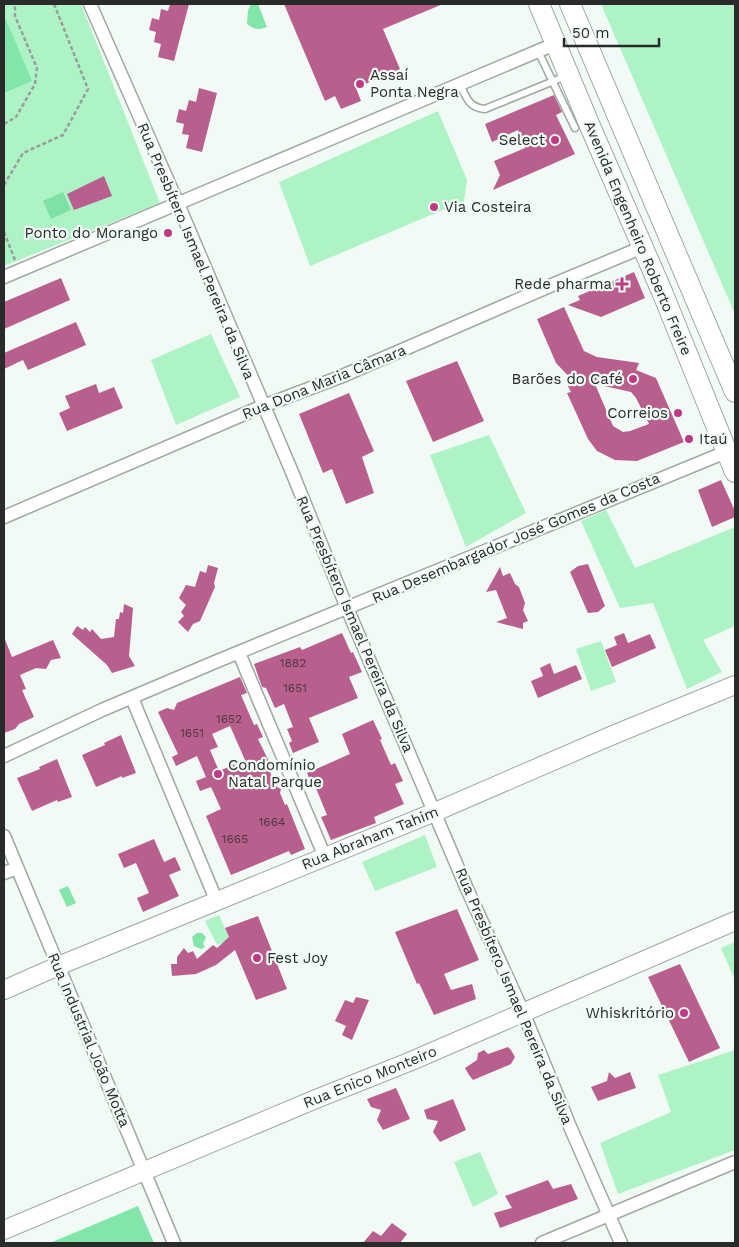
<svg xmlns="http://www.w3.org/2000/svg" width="739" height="1247" font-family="'Work Sans',sans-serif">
<rect width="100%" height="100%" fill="#f1faf4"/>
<path fill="#aef3c6" d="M4,4H81L160,203L4,266Z
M601,4H735V314Z
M438,111L467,180L464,201L310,266L279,182Z
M211,334L240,397L176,425L151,360Z
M489,435L526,513L466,547L430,455Z
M606,510L635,568L735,527V626L703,640L722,672L687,689L653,603L620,608L581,521Z
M601,641L616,682L591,691L576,649Z
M425,835L437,867L375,891L362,862Z
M219,915L230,940L217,945L205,921Z
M735,942V980L721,948Z
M735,1050V1150L618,1194L600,1143L671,1112L658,1075Z
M480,1152L498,1194L473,1207L454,1162Z"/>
<path fill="#7ee1a5" d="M63,192L71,210L51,219L43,201Z"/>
<path fill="#82e5a9" d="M251,4H258L267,27C259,30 255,30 247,24L248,10Z
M4,15L32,81L4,93Z
M68,886L76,903L67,907L59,890Z
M197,933H202L206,937L203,944L205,947L201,949L194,946L192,937Z
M138,1206L154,1243H50Z"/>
<path fill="#b95f8d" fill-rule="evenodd" d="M170,4H189L174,61L158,57L161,44L154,42L156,32L149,30L152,18L159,20L161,9L168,11Z
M284,4H443L383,29L400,69L356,88L361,101L341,109L335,96L325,101Z
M199,88L217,93L202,152L186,148L189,135L182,134L184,124L176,122L179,109L186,111L189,100L196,102Z
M554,95L562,112L556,115L575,154L493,190L500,175L494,161L525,148L518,130L492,142L485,124Z
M104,176L112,196L74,210L67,194Z
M634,272L645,298L601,317L568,305L580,300L578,296Z
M61,278L70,300L4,329V302Z
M564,307L584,351L597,357L639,363L636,370L656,378L684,442L637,461L615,460L597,451L588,439L567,393L571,392L567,384L575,383L556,363L537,319ZM595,384L631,392L636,398L649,424L630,431L623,432L613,426Z
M76,322L86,345L28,370L23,360L4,369V353Z
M457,361L484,421L433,442L406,381Z
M96,384L99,393L114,387L123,408L67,431L59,413L70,408L65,396Z
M349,393L374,451L362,457L374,493L346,504L332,469L323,473L299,414Z
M721,480L735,511V517L712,527L698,490Z
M588,564L605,606L598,612L588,613L570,572L578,566Z
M208,565L218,568L214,583L215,587L200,621L193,624L188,632L178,622L184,616L181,612L186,605L179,598L186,585L195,587L200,571L206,573Z
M500,567L503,576L510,573L515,584L519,587L525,603L523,610L528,621L523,623V629L496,622L507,618L496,590L486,592Z
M124,604L133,608L129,656L135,666L112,673L107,665L72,634L77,626L83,630L85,627L90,632L92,629L101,639L114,637L116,619H119L120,612L123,613Z
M342,633L351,653L353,652L362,672L349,677L358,698L309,718L319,742L293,753L289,743L292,741L287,729L293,727L284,704L275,708L266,688L262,687L254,664L300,647L302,650Z
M624,633L628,643L650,634L656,648L612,667L605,650L617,645L614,637Z
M4,637L12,657L53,640L61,658L51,660L46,669L36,668L20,675L26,689L22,690L34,717L19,724L15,729L4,733Z
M550,663L554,674L576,665L582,679L538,698L531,681L543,676L540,668Z
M240,677L247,693L241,695L254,725L257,724L263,737L258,739L273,770L270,772L277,787L281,789L280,793L285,805L287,804L305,849L291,855L289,851L231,875L206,816L221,809L211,787L200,791L196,781L206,777L197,756L176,766L172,757L178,754L158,712L167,708L174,710L177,703ZM230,726L245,760L219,771L210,750L218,747L212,734Z
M373,720L382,739L380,740L391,765L395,763L403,781L395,784L404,804L374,817L376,823L331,840L321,817L327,815L313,781L311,782L307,773L350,754L342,734Z
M121,735L136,773L122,778V776L96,787L82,755L105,745L104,743Z
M57,759L72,797L58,802L57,800L32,811L17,778L40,769L39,767Z
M154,839L164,862L175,857L181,870L169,875L179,896L143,912L137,898L149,893L136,863L124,868L118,854Z
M457,909L479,960L444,974L451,990L472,984L476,999L434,1015L419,983L417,984L395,932Z
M258,916L287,989L256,1000L235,950L216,965L196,974L172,976L171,964H177V957L184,948L188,953L193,951L197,959L213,945L217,948L229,937L225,928Z
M680,964L720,1048L689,1062L648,977Z
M356,997L369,1000L352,1040L342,1035L346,1026L335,1021L345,1000L353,1003Z
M508,1047L511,1050L515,1057L511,1064L473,1080L469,1075L465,1068L477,1060L478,1053L484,1050L488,1054Z
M609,1072L615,1078L630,1072L636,1088L598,1101L591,1087L607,1081Z
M396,1088L410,1119L383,1130L377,1120L381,1110L371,1107L367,1099Z
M453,1099L466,1130L440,1142L433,1132L438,1121L427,1119L424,1110Z
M548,1180L553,1189L571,1184L578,1199L500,1228L494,1213L512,1208L505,1196Z
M392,1223L407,1234L400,1243H363L373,1231L381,1236Z"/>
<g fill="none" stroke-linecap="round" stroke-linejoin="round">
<defs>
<path id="lane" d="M538,51L575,128
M460,84C466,97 469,108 485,109L566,76"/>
<path id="street" d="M90,4L178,204L292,472L347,608L467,889L523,1012L571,1129L621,1243
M4,277L557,43
M4,517L263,406L340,377L559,282L643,247
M239,653L325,857
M132,698L217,902
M4,756L102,710L215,662L726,452
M4,836L174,1243
M4,873L17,868
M542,1243L735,1162"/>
<path id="secondary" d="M4,990L58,966L435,812L613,735L735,685
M4,1230L316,1099L409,1062L735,921"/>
<path id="primary" d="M539,4L590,126L663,294L735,472
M570,4L735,392"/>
</defs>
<use href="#lane" stroke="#a0a8a2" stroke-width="9"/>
<use href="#street" stroke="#a0a8a2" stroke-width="15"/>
<use href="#secondary" stroke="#a0a8a2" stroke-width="20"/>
<use href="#primary" stroke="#a0a8a2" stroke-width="22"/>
<path stroke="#979e99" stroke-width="2.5" stroke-dasharray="4 2.5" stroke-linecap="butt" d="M4,124L16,117L35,84L37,68L15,16V4
M4,185L23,153L63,135L88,89L54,4
M4,232L15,260"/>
<use href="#lane" stroke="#fff" stroke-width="6"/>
<use href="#street" stroke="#fff" stroke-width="12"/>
<use href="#secondary" stroke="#fff" stroke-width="18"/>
<use href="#primary" stroke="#fff" stroke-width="20"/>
</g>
<g fill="#bd3b84" stroke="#f1faf4" stroke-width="2">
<circle cx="360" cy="84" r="5"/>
<circle cx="555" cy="140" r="5"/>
<circle cx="434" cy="207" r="5"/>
<circle cx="168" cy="233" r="5"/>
<path d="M619.5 276.5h5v5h5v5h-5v5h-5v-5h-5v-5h5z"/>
<circle cx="633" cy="379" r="5"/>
<circle cx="678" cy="413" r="5"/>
<circle cx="689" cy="439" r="5"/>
<circle cx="218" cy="774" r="5"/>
<circle cx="257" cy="958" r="5"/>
<circle cx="684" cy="1013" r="5"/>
</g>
<g text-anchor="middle" stroke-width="4.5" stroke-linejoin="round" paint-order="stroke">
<g font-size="12" fill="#4c3842">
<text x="293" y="667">1882</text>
<text x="295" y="692">1651</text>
<text x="229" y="723">1652</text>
<text x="192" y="737">1651</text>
<text x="272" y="826">1664</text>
<text x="235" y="843">1665</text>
</g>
<g font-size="15" fill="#282b29" stroke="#f1faf4" text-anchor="end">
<text x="370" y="80" text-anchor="start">Assaí<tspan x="370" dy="17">Ponta Negra</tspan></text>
<text x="545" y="145">Select</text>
<text x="444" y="212" text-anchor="start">Via Costeira</text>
<text x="158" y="238">Ponto do Morango</text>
<text x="612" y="289">Rede pharma</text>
<text x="623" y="384">Barões do Café</text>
<text x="668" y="418">Correios</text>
<text x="699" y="444" text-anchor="start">Itaú</text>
<text x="228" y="770" text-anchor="start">Condomínio<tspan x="228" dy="17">Natal Parque</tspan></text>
<text x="267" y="963" text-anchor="start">Fest Joy</text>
<text x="674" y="1018">Whiskritório</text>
</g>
<g font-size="15" fill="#282b29" stroke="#f1faf4">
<text transform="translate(638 238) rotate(67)" y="5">Avenida Engenheiro Roberto Freire</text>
<text transform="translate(196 251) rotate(67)" y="5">Rua Presbítero Ismael Pereira da Silva</text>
<text transform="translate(324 382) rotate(-22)" y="5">Rua Dona Maria Câmara</text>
<text transform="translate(516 538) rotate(-23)" y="5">Rua Desembargador José Gomes da Costa</text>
<text transform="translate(355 624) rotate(67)" y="5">Rua Presbítero Ismael Pereira da Silva</text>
<text transform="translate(370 838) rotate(-22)" y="5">Rua Abraham Tahim</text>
<text transform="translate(514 996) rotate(67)" y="5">Rua Presbítero Ismael Pereira da Silva</text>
<text transform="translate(89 1040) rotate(67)" y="5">Rua Industrial João Motta</text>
<text transform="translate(370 1077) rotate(-22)" y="5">Rua Enico Monteiro</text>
</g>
</g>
<rect width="739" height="1247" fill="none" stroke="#282b29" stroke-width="10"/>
<path d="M564 38v8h95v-8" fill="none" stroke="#282b29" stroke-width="2.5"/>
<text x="572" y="38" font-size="15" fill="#282b29" stroke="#f1faf4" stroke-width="4" paint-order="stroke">50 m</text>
</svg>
